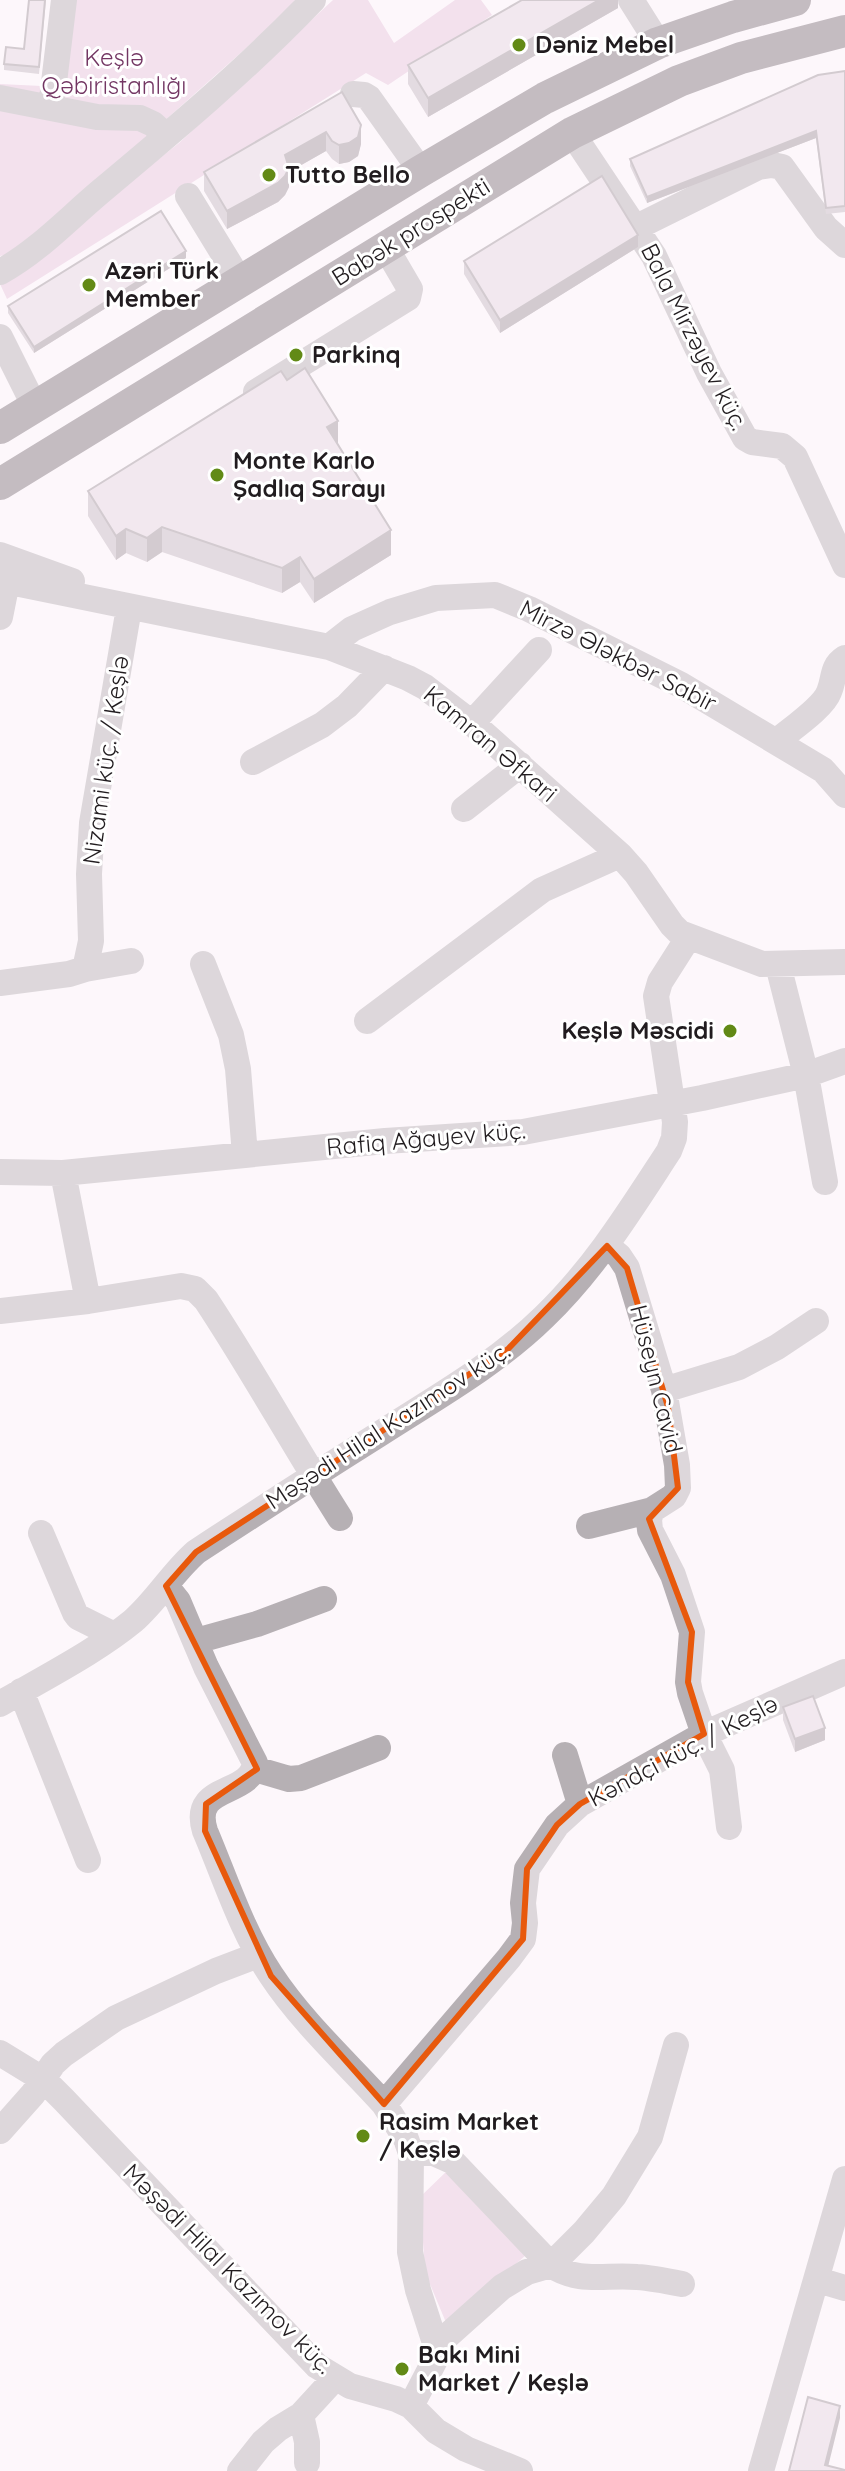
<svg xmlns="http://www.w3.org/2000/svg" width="845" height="2471" font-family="Quicksand,sans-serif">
<rect width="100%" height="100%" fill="#fdf7fb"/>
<path fill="#e7c5dc" d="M53,0H295L281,17L16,253L0,256V84L42,86Z
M333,0H368L394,43L455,0H481L492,15L388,85L366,73L7,299L0,284L179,143Z
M449,2169L526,2255L447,2325L425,2272L420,2197Z"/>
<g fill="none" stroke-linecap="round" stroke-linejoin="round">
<path stroke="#b6b0b4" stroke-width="26" d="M631,0L658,43
M353,94L364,95L369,98L421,171
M0,98L97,117L140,118L153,124L166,136
M51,107L64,0
M572,133L654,256L709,373L745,438L752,442L782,446L795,457L845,565
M188,196L240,281
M637,227L758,167L772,165L782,167L826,228L845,245
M0,272C37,252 68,219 100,192C173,131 247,69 313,0
M0,337L35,407
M256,392L408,298L410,289L386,248
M0,555L72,581
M0,580L329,647L408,678L425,687L472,723L620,855L636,873L672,925L680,933L762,964L845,962
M0,617L7,582
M329,647L352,629L390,612L436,598L495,595L529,609L681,685L823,770L845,795
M472,723L539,650
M777,741C791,729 823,708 829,692C835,678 831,667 845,658
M253,762L322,725L347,706L384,668
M464,809L520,765
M203,964L231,1035L238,1069L245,1155
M778,965L806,1075L825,1182
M85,969L131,961
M0,983L69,974L85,969L91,941L89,874L92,823L129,608
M367,1021L542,890L620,855
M0,1172L63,1173L385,1141L523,1132L702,1098L806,1075L845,1061
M63,1173L88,1301
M607,1246L619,1256L627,1268L664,1390L677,1465L678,1488L674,1496L652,1510L649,1519L650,1530L673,1575L692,1632L688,1682L690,1693L704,1734L722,1770L729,1827
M0,1311L88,1301L181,1286L195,1289L206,1300C253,1371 294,1446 340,1518
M664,1390L739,1367L777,1347L816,1321
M589,1526L652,1510
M41,1533L75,1613L78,1617L114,1635
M166,1586L178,1601L206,1667L255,1763C251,1797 190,1783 205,1831C225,1878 242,1932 271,1975C302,2022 346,2062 384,2104
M196,1641L257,1624L324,1599
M21,1691L88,1860
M0,1704C43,1678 94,1653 133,1621C157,1600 172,1573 196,1552C257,1512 319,1472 381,1433C437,1397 496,1364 544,1317C595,1268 631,1209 669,1151L674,1138L675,1122L656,996L660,982L688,938
M565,1755L580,1804
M255,1769L289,1779L301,1778L378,1748
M0,2053L44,2080L64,2100L317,2366L350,2386L396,2399L411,2406L436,2431L466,2449L520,2471
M0,2131L33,2094L53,2064L64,2054L116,2018L216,1971L258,1955
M411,2153H434L452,2161L551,2265C579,2284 606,2274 637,2277C652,2278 667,2281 682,2284
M818,2280L845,2288
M436,2346L502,2287L527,2272L551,2265L584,2232L614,2196L650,2137L676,2045
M411,2406L436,2358V2346L418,2290L410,2252L411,2153L406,2139L384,2104L509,1958L523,1939L525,1923L523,1903L527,1869L557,1825L580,1804L704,1734L845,1672
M301,2415L307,2442V2463
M240,2471L263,2442L278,2429L301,2415L335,2378
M761,2471L845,2179"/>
<path stroke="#7e737a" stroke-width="32" d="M0,428L421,171L545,98L658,43L733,17L795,0
M0,484L572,133L679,81L741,58L845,31"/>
</g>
<path fill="#c4b8c0" d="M29,0H46L39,74L4,70V64L24,49Z
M618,0V8L428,117L408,84V65Z
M845,71V212L826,214L816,138L647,203L630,166V159Z
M342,92L361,144L358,156L349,162L339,164L332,159L326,151L289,172V187L285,195L278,202L227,229L204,191V172Z
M638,247L500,333L464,274V261Z
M186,258L34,353L8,313V306Z
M287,380L338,444L391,555L314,603L300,582L282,593L162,552L147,562L126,553L116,560L88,516V491Z
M783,1707L825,1740L795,1752L783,1720Z"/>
<path fill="#a0969c" d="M599,0H618V8L428,117V98Z
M361,125V144L358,156L349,162L339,164V145Z
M816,131V138L647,203V197Z
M326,132V151L289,172V187L285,195L278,202L227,229V211L285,155Z
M638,235V247L500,333V320Z
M186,251V258L34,353V347Z
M338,421V445L327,427Z
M162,527V552L147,562V538Z
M126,529V553L116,560V536Z
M391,530V555L314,603V579Z
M300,557V582L282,593V568Z
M825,1728V1740L795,1752V1739Z
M840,2406V2418L827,2471L825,2465Z"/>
<path fill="#e4d6df" stroke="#a0969c" stroke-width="2" d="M29,0H45L39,67L4,64L6,47L24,49Z
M522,0H599L428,98L408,65Z
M845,71V206L826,208L816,131L647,197L630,159L818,75Z
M342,92L361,125L358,137L349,143L339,145L332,141L326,132L285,155L289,168L285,176L278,183L227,211L204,172Z
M602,176L638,235L500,320L464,261Z
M161,211L186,251L34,347L8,306Z
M305,368L338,421L327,427L391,530L314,579L300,557L282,568L162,527L147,538L126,529L116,536L88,491L281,371L287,380Z
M813,1696L825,1728L795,1739L783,1707Z
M808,2397L840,2406L825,2465L845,2470V2471H789Z"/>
<path d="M0 0H845V2471H0ZM607,1246L627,1268L668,1407L678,1488L649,1519L692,1632L688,1682L704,1734L580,1804L557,1825L527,1869L523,1939L384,2104L271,1976L205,1831L206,1804L257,1769L166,1586L196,1552L508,1349Z" fill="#fdf7fb" fill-opacity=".55" fill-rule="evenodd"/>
<path fill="none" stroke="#e8590c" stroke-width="6" stroke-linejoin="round" d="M607,1246L627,1268L668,1407L678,1488L649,1519L692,1632L688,1682L704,1734L580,1804L557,1825L527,1869L523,1939L384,2104L271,1976L205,1831L206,1804L257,1769L166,1586L196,1552L508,1349Z"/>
<g fill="#628a16" stroke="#fff" stroke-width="3">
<circle cx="519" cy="45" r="8"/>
<circle cx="269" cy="175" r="8"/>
<circle cx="89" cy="285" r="8"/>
<circle cx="296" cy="355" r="8"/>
<circle cx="217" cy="475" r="8"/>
<circle cx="730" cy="1031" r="8"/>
<circle cx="363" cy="2136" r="8"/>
<circle cx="402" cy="2369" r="8"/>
</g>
<g text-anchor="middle" stroke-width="6" stroke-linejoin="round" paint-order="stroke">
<g font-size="24" font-weight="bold" fill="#211c1f" stroke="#fff" text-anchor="start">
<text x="535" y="53">Dəniz Mebel</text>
<text x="285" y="183">Tutto Bello</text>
<text x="105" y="279">Azəri Türk<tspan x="105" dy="28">Member</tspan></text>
<text x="312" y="363">Parkinq</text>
<text x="233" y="469">Monte Karlo<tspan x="233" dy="28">Şadlıq Sarayı</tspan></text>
<text x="714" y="1039" text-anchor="end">Keşlə Məscidi</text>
<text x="379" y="2130">Rasim Market<tspan x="379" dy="28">/ Keşlə</tspan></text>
<text x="418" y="2363">Bakı Mini<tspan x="418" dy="28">Market / Keşlə</tspan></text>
</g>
<g font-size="24" fill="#733663" stroke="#fff">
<text x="114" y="66">Keşlə<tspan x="114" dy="28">Qəbiristanlığı</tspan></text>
</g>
<g font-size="24" fill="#211c1f" stroke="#fff">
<text transform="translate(411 232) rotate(-32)" y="8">Babək prospekti</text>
<text transform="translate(694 337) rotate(63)" y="8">Bala Mirzəyev küç.</text>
<text transform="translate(618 656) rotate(27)" y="8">Mirzə Ələkbər Sabir</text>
<text transform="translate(490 744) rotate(40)" y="8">Kamran Əfkari</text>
<text transform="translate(106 760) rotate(-82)" y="8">Nizami küç. / Keşlə</text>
<text transform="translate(426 1139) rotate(-5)" y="8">Rafiq Ağayev küç.</text>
<text transform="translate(656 1379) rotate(76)" y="8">Hüseyn Cavid</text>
<text transform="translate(388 1426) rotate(-33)" y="8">Məşədi Hilal Kazımov küç.</text>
<text transform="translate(683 1751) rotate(-28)" y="8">Kəndçi küç. / Keşlə</text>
<text transform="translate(228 2269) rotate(45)" y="8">Məşədi Hilal Kazımov küç.</text>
</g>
</g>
</svg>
